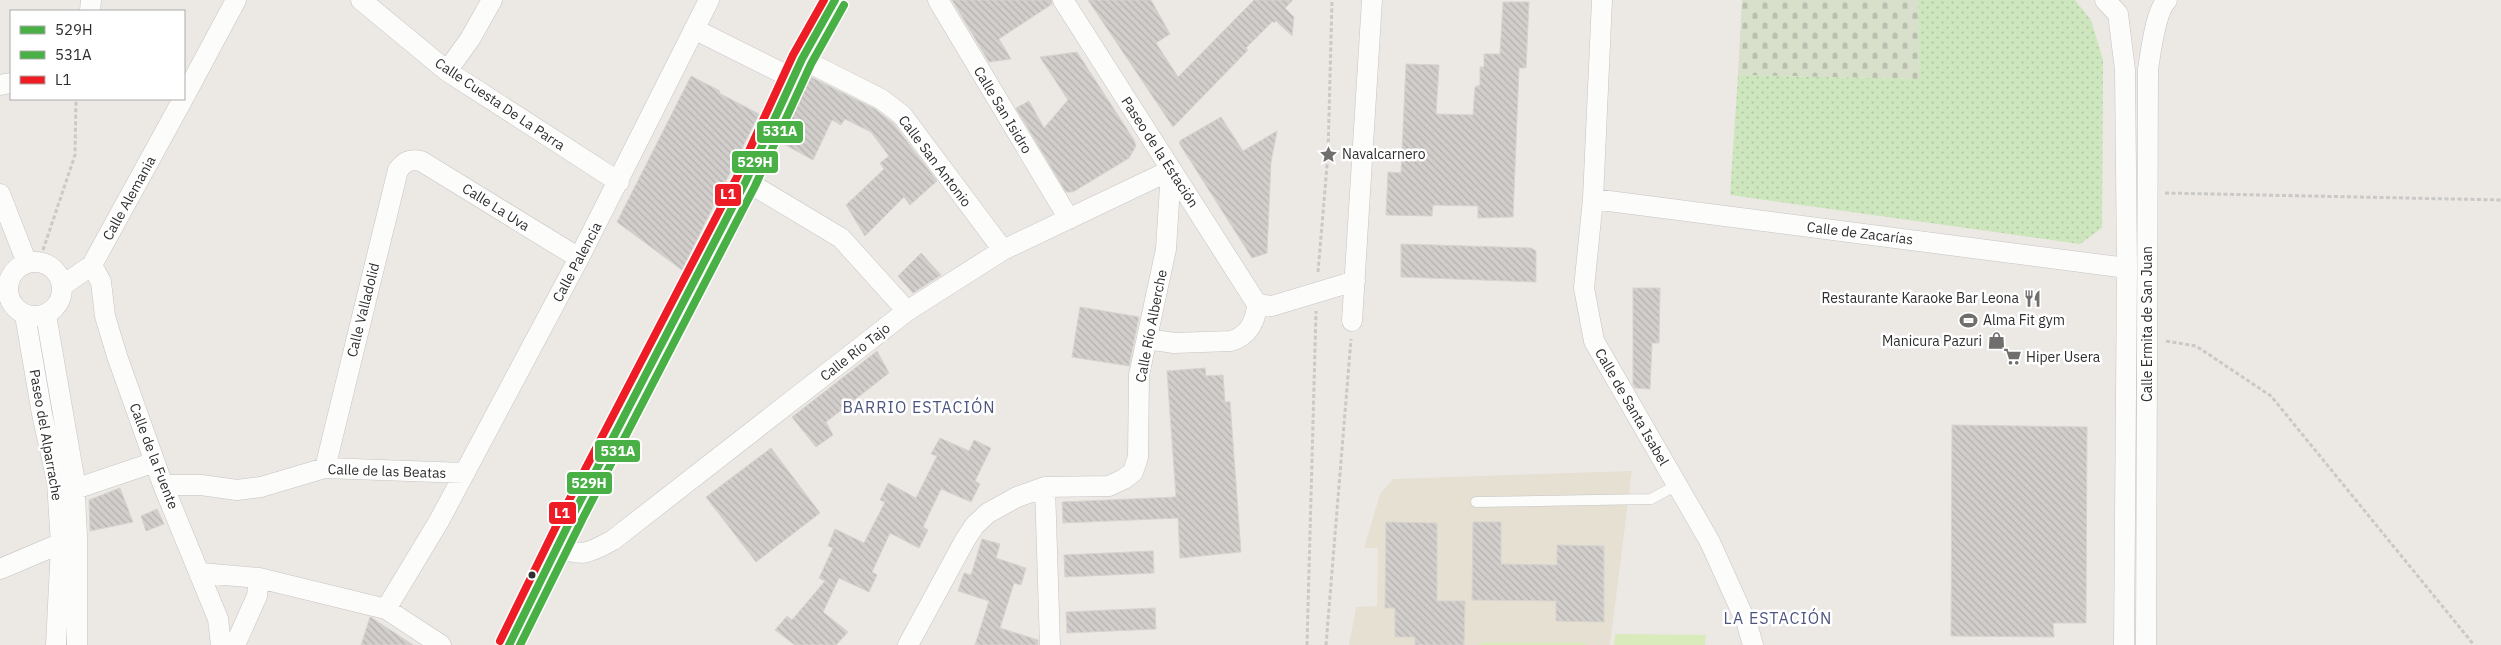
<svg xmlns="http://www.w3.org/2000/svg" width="2501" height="645" font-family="'IBM Plex Sans',sans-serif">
<defs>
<pattern id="cemetery-stones" width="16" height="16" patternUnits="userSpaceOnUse" patternTransform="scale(1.25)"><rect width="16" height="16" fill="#d8e0cc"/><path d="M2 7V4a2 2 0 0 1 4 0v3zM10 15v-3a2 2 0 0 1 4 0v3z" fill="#bac0b0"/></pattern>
<pattern id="park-dots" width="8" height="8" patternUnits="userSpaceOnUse" patternTransform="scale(1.25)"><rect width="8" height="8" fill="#cee6be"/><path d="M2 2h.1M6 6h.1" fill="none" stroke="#b1c6a4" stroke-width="1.8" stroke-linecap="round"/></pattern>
<pattern id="building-back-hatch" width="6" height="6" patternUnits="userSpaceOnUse" patternTransform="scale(1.25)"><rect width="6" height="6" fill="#d1cecb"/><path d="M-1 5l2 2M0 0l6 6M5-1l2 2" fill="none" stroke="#b4b1af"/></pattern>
</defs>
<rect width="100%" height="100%" fill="#ece8e4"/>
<path fill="#e6e0d3" d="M1632,471L1610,645H1349L1356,607L1377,606L1378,548H1364L1380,494L1393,479Z"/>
<path fill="url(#cemetery-stones)" d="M1742,0H1918L1919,79L1738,75Z"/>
<path fill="url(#park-dots)" d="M1918,0H2075L2091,20L2103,60L2102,228L2080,244L1730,195L1738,75L1919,79Z"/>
<path fill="#d9eabb" d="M1615,634L1706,635L1705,645H1614Z
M1480,643H1586V645H1480Z"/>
<path fill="url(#building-back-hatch)" stroke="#d7d4d0" d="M952,0H1051L1052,4L999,39L1011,59L989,62Z
M1088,0H1151L1170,34L1156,43L1178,77L1254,0H1293L1285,8L1294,17L1292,36L1276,21L1274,23L1273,21L1246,48L1248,50L1173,127Z
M1503,2H1529L1526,68H1519L1513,217L1478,218V206L1433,205L1432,216L1386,215L1388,172L1401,173L1406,64L1439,65L1436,114L1473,115L1475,87L1480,85V67H1484V54H1500Z
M1077,52L1134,140L1136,146L1129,158L1073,192H1066L1016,108L1029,101L1044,128L1068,100L1040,57Z
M691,76L720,91L719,93L759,114L682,270L617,222Z
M811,77L875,109L893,123L937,181L910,205L904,197L865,236L846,205L884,169L880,163L889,156L871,132L845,119L841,125L832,120L813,160L780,142Z
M1221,117L1243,151L1277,131L1271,162L1267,253L1252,258L1179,143L1181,140Z
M1401,244L1531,248L1536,251V282L1401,277Z
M921,253L941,275L913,293L898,276Z
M1633,288H1660L1659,343H1652L1650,389L1635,388L1633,385Z
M1080,307L1139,317L1129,366L1072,357Z
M877,351L889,373L826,422L833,435L816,447L792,417Z
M1205,368L1206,376L1223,375L1225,402H1230L1241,552L1180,558L1178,518L1063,523L1062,502L1176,497L1167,371Z
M1952,425L2087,427L2086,623H2053L2054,637L1951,636Z
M940,438L969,451L974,440L991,448L975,481L980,484L971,502L941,489L923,527L928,530L919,548L890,533L872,572L877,575L869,592L839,578L823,612L848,632L836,645H795L775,630L787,616L792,620L825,581L819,578L833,548L828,546L835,529L864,543L885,502L880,500L888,483L916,498L937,456L931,454Z
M771,448L820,513L756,562L706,497Z
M120,488L133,522L90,531L89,500Z
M157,509L164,524L146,531L141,516Z
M1386,522L1437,523V601H1465L1464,645H1415V637H1395V608H1385Z
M1473,522H1501V564L1557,565V545L1604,546V622L1556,621V601L1472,600Z
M982,539L1000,544L996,558L1026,568L1021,585L1014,583L1000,628L1038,640V645H975L989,601L958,591L964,573L971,575Z
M1153,551L1154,573L1065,577L1064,555Z
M1155,608L1156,629L1067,633L1066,612Z
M370,617L372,618L413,645H361Z"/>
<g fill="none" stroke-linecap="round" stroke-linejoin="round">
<defs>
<path id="lane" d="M1476,502L1651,499L1677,485"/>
<path id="street" d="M361,0L447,71L619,182
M938,0L1069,219
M1063,0L1257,304
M1602,0L1593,199L1584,288L1594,341L1710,542L1747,624L1753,645
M2105,0L2118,14L2125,70L2127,268L2124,645
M90,11L91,0
M694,29L792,78
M802,59L881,99L902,115L1003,250
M447,71L470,39L492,0
M0,85L11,83
M184,97L236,0
M746,181L841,238L907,311
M0,194L27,263
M1593,199L2127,268
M8 289a27 27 0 1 1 54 0a27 27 0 1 1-54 0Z
M92,265L101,282L105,316L117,356L163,485L218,619L221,645
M62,286L92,265L183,99
M1257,304L1272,306L1355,281
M25,315L42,414L57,481L61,545L56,645
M46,315L74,477L77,536V645
M1352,321L1372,0
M1147,339L1174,343L1231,341C1248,336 1256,321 1257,304
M325,468L398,170C405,161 410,159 421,161L579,258
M163,485H201L237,490L261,487L325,468L465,473
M1045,487L1050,645
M75,489L155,462
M558,547C582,558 591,552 613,540L907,311L1003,250L1171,170L1166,249L1139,375L1138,457L1133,472L1124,479L1109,486L1045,487L1017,497L988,513L975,525L965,540L908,645
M0,569L71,539
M201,573L259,578L386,609L441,645
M386,609L439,521L579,258L709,0
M235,645L257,596L259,578
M509,645L575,511L746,181L802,59L835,0
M2146,645L2148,69C2151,52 2155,12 2167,0"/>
</defs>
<use href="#lane" stroke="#c5c4c5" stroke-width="11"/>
<use href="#street" stroke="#c5c4c5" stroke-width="21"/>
<path stroke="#c9c9c8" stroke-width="3" stroke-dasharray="4 2.5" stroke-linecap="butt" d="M2165,193L2501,200
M43,250L75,155L76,99
M1318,272L1328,154L1332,0
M2166,341L2196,346L2271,396L2474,645
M1307,645L1316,311
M1326,645L1351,339"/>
<use href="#lane" stroke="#fcfcfb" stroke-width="10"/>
<use href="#street" stroke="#fcfcfb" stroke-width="20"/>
<defs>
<path id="bus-1" d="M509,645L575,511L746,181L802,59L835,0"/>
<path id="bus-2" d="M520,645L584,516L755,186L811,64L844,5"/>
<path id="bus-3" d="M500,641L566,506L737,177L793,55L824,0"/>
</defs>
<use href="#bus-1" stroke="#fff" stroke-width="11"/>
<use href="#bus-2" stroke="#fff" stroke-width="11"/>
<use href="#bus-3" stroke="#fff" stroke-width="11"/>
<use href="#bus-1" stroke="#49b046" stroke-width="8"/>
<use href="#bus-2" stroke="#49b046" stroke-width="8"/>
<use href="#bus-3" stroke="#ee1c25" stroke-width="8"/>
</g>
<defs>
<symbol id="sight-bare" viewBox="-9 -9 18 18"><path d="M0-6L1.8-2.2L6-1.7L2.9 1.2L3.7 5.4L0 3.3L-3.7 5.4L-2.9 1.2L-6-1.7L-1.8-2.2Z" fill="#706f6e" stroke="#fff" stroke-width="2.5" paint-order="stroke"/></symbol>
<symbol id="restaurant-bare" viewBox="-9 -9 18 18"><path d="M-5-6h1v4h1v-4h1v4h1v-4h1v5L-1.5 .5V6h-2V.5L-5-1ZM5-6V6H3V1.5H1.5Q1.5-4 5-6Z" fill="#706f6e" stroke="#fff" stroke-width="2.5" paint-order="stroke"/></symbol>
<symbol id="stadium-bare" viewBox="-9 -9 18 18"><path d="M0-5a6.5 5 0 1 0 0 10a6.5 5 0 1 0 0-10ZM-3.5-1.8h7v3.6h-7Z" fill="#706f6e" stroke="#fff" stroke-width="2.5" paint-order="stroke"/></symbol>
<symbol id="shop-bare" viewBox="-9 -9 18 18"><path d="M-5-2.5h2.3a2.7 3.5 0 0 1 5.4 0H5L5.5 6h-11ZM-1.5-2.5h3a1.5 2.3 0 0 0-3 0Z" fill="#706f6e" stroke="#fff" stroke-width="2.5" paint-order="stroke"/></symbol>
<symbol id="supermarket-bare" viewBox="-9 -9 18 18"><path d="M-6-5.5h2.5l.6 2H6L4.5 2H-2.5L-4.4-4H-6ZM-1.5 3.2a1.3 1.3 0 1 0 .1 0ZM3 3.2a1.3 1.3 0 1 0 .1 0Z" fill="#706f6e" stroke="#fff" stroke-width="2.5" paint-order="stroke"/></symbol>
</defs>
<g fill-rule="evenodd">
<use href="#sight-bare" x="1316" y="142" width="25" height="25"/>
<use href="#restaurant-bare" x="2020" y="286" width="25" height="25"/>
<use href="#stadium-bare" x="1956" y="308" width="25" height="25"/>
<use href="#shop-bare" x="1984" y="328" width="25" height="25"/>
<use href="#supermarket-bare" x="2000" y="344" width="25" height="25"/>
</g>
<circle fill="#2e2e2e" stroke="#fff" stroke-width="2" cx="532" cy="575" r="4.5"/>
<g text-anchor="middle" stroke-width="5" stroke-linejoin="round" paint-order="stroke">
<g font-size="14" fill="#2e2e2e" stroke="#fff">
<text transform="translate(500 104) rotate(34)" y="5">Calle Cuesta De La Parra</text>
<text transform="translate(1003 110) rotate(59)" y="5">Calle San Isidro</text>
<text transform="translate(1160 152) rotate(57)" y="5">Paseo de la Estación</text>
<text transform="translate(935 161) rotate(53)" y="5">Calle San Antonio</text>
<text transform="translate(129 198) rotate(-61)" y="5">Calle Alemania</text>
<text transform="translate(496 207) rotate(32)" y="5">Calle La Uva</text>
<text transform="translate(1860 233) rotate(7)" y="5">Calle de Zacarías</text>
<text transform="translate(577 262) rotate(-62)" y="5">Calle Palencia</text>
<text transform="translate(363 310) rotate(-76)" y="5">Calle Valladolid</text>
<text transform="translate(2147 324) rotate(-90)" y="5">Calle Ermita de San Juan</text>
<text transform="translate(1151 326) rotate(-79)" y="5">Calle Río Alberche</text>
<text transform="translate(855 352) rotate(-38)" y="5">Calle Río Tajo</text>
<text transform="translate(1632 407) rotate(60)" y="5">Calle de Santa Isabel</text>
<text transform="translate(46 435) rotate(80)" y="5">Paseo del Alparrache</text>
<text transform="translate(154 456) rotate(69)" y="5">Calle de la Fuente</text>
<text transform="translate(387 471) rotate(2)" y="5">Calle de las Beatas</text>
</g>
<g font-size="14" fill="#2e2e2e" stroke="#fff" text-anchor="start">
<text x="1342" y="159">Navalcarnero</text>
<text x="2019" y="303" text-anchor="end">Restaurante Karaoke Bar Leona</text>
<text x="1983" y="325">Alma Fit gym</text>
<text x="1982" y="346" text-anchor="end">Manicura Pazuri</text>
<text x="2026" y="362">Hiper Usera</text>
</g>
<g font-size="16" letter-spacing="1" fill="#4d5680" stroke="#fff">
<text x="919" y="413">BARRIO ESTACIÓN</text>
<text x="1778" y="624">LA ESTACIÓN</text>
</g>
</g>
<g stroke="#fff" stroke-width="2">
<rect x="756" y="120" width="48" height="24" rx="5" fill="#49b046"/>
<rect x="731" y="150" width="48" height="24" rx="5" fill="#49b046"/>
<rect x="714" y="183" width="28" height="24" rx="5" fill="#ee1c25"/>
<rect x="594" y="439" width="47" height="24" rx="5" fill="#49b046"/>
<rect x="566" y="471" width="47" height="24" rx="5" fill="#49b046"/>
<rect x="548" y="501" width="29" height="24" rx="5" fill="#ee1c25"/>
</g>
<g font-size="14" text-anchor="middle" font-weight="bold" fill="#fff">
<text x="780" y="136">531A</text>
<text x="755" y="167">529H</text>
<text x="728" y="199">L1</text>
<text x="618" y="456">531A</text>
<text x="589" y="488">529H</text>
<text x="562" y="518">L1</text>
</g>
<rect x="10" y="10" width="175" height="90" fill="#ffffff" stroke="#ababab"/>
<rect x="20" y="26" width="25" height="8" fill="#49b046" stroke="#ababab"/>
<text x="55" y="35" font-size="15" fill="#2e2e2e">529H</text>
<rect x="20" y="51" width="25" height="8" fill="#49b046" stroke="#ababab"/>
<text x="55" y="60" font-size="15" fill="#2e2e2e">531A</text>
<rect x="20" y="76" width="25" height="8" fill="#ee1c25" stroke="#ababab"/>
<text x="55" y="85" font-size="15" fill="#2e2e2e">L1</text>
</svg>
